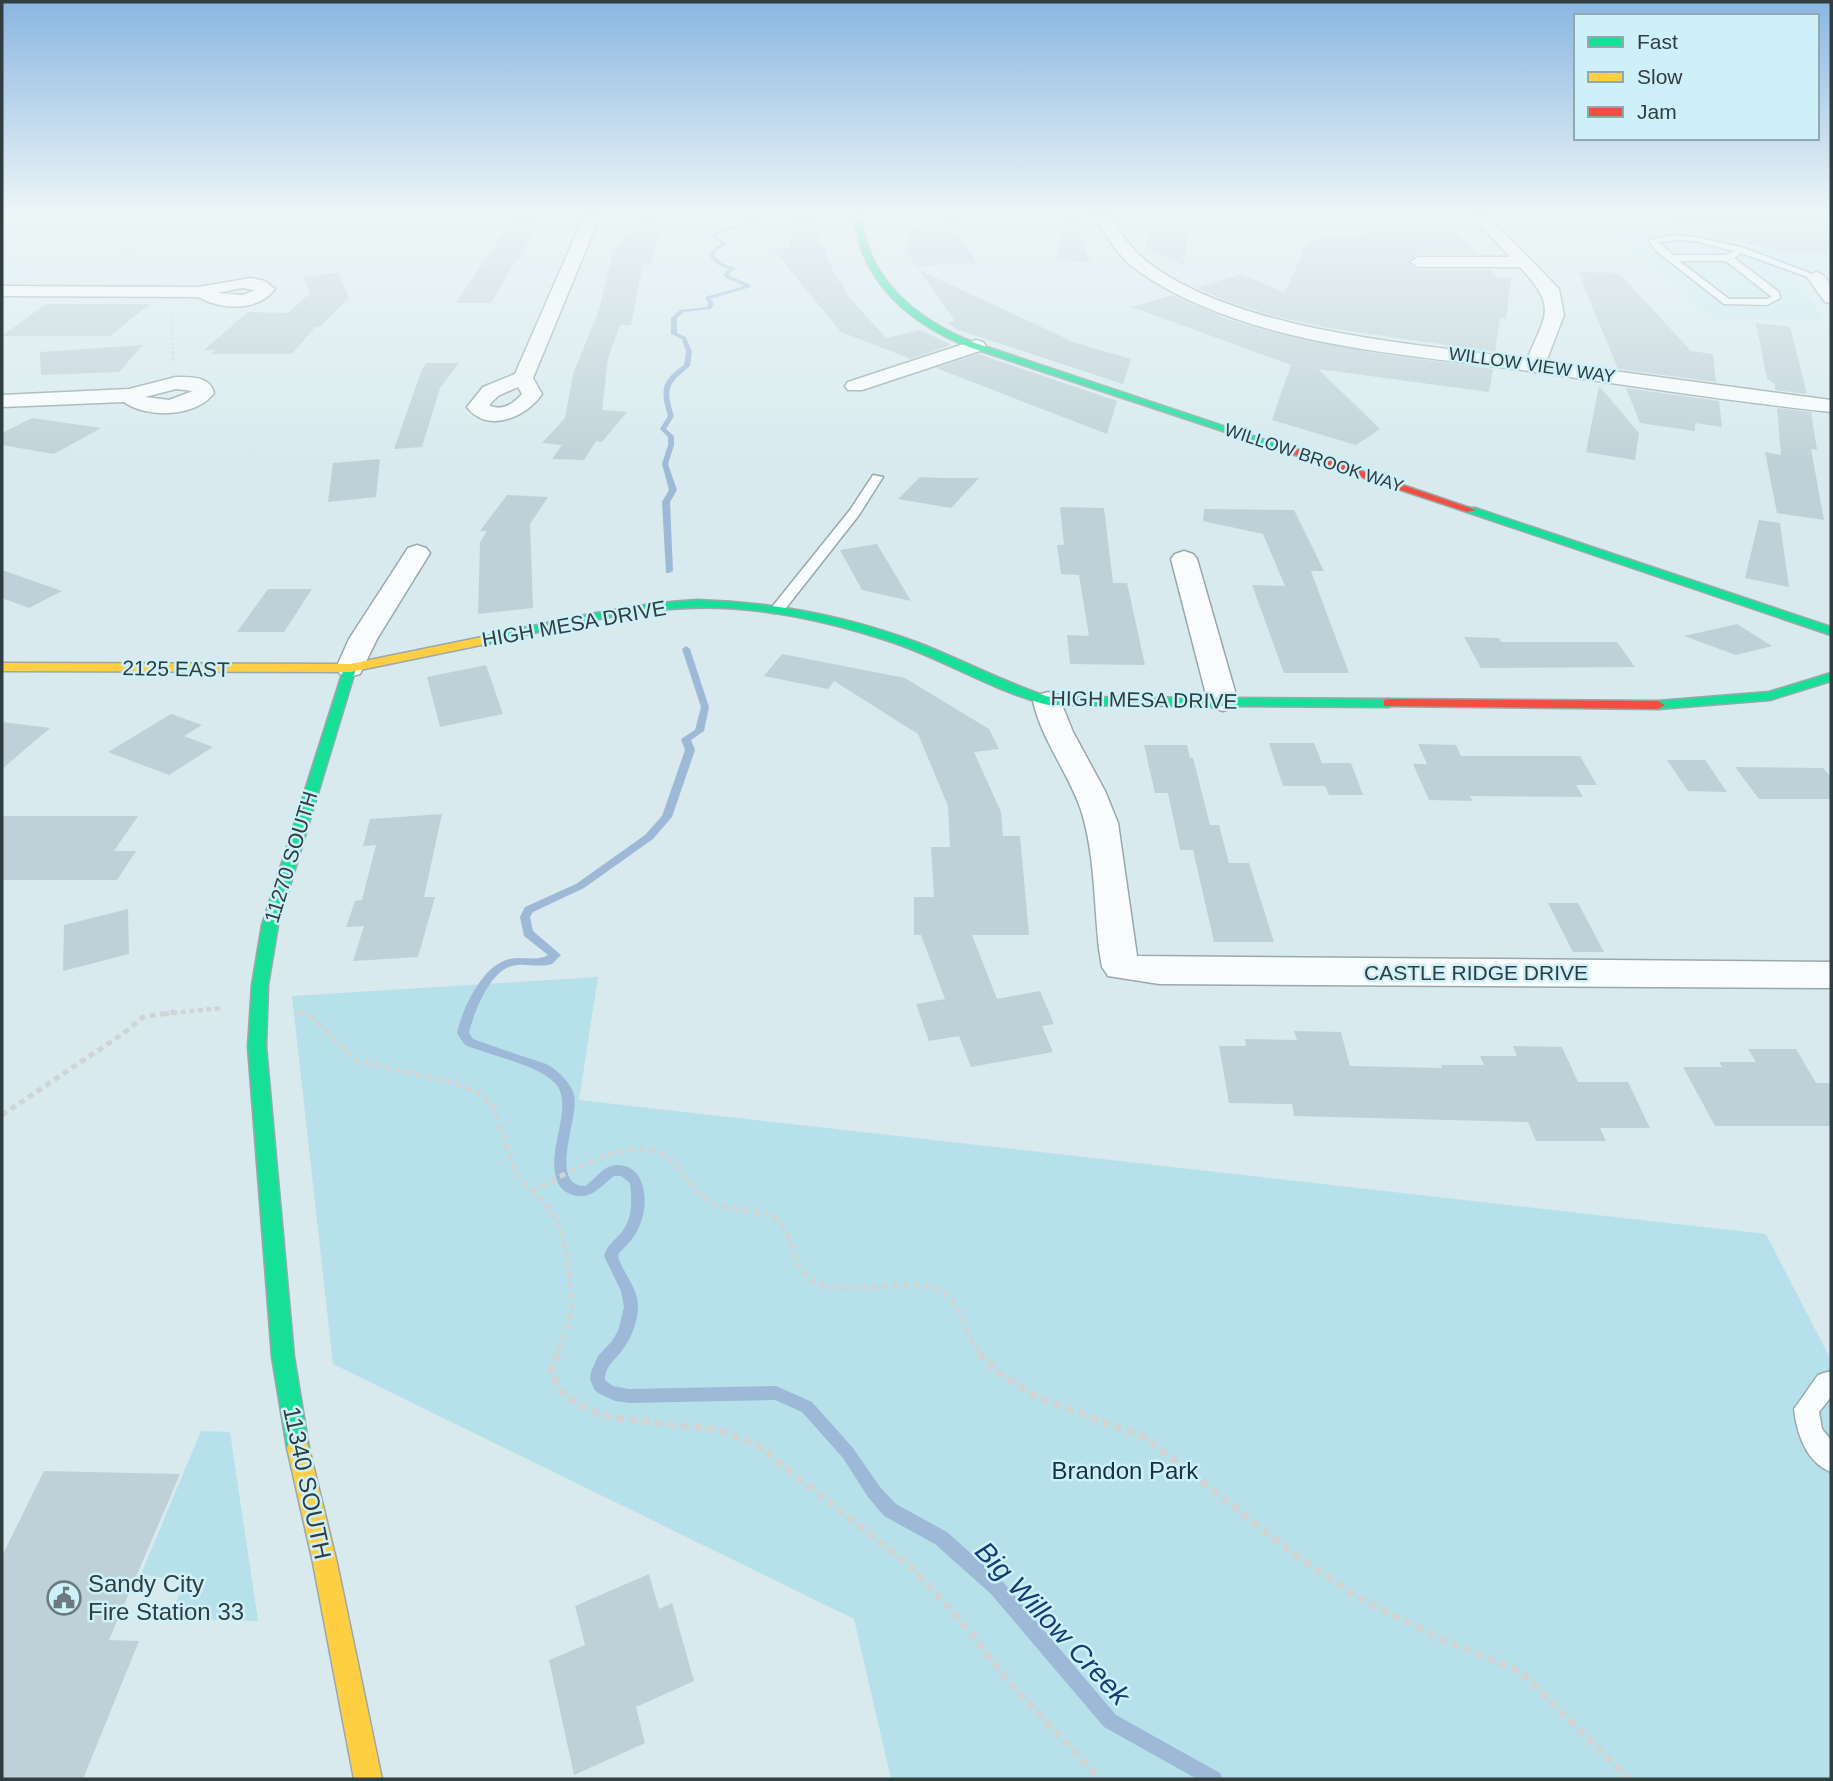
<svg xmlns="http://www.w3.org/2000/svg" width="1833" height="1781" font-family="Helvetica,sans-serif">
<rect width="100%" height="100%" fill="#d8eaee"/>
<path fill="#c8e8f0" d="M1596,216H1831V274H1794L1825,321L1712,319Z"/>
<path fill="#b6e1eb" d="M598,977L579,1100L1766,1234L1831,1360V1779H891L854,1619L333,1364L292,996Z
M201,1431L230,1432L258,1621L170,1619L180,1592V1581L141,1574Z"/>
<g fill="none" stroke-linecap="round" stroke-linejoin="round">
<path fill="#9eb9d7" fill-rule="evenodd" d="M758,216H762V220L715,235L727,243L714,253C717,263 726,265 735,267V269L729,274L730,276L751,285V287L710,299L714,303L711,309L684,312L677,318V333L686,337L692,352L690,366C668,384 665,388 674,416L666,429L674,436V445L668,464L677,490L670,502L673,571L669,573H666L662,502L669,490L662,464L668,445V437L660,429L668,416C660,390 661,381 684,365L686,352L682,339L671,334V318L680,310L707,307L708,303L705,297L744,286L726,278L723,274L729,269C719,266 712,263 709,253L722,243L709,235L758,218Z
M686,646L690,649L709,707L704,731L691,740L695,750L672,817L653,839L584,888L533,912L530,917L533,931L561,955L552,964L548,965C536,967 520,962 509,967C489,974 473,1014 469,1033L473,1039C490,1045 507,1051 525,1057C533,1060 543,1062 550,1066C560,1073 571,1083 574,1095C580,1116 547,1186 585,1186C595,1180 603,1165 617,1165C648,1165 649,1206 639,1227C635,1237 627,1245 619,1253L618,1256C623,1274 638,1287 638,1307C638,1322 630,1342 620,1353C612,1363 605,1367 605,1380L613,1386L629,1389L776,1386L812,1402L853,1448L880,1487L896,1504L947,1532L1003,1582L1116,1715L1220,1773L1223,1779H1197L1104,1727L991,1594L935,1544L884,1516L868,1497L843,1458L802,1412L775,1400L629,1403L615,1401L598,1393L594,1389L590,1379L591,1372L598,1356L612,1341L618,1331L624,1307L621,1291L604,1256C607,1245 614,1241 621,1233C633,1219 632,1201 630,1183L621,1176H614C600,1187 589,1203 568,1193C561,1190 558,1184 556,1177C547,1147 575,1105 555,1083C538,1066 504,1059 482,1051C477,1049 471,1048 467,1046C462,1043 460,1037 457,1033C462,1009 483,964 510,959C522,956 537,962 548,955L524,936L520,917L525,907L576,884L645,835L662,816L685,750L681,739L695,730L701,707L682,649Z"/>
</g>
<path fill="#bfd1d8" d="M515,215H540L520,259H517L491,303H456Z
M1066,215H1074L1090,262L1056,260Z
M1676,215L1831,216V253H1776L1769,248L1674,227Z
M958,218V234L976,263L916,266L905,250L913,229Z
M793,219H819L818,236L838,281H841L847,295L886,338L921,330L951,345L911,359L841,332L773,249L790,248Z
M639,220L662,221L652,263H643L631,325H620L608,358L602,410L627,412L602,442L596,441L584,460L552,459L562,445L542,443L565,418L573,374L599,310L613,250Z
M1150,224L1188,226L1184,265L1146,248Z
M1358,231L1456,232L1478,254H1418L1408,263L1418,270H1491L1498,278H1511L1506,319L1500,318L1495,352L1329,328L1278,317L1229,302L1197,288L1242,274L1285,293L1308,240L1366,236Z
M919,270L1073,342L1131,359L1123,384L956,329L948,323L955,321Z
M339,272L349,298L320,327H315L292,354H211L216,350H204L248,312L288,313L310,293L304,277Z
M1577,272L1619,273L1691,351L1713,354L1716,382L1618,369L1581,279H1585Z
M1173,295L1227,319L1275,333L1375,353L1493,369L1489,392L1318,369L1380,429L1356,445L1272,420L1291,365L1132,307Z
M46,304H150L110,336H2Z
M1756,323L1790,327L1807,394L1775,390V384L1767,379Z
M143,345L119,372L41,375L40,352Z
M978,354L1117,401L1107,434L936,368Z
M427,363H459L440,388L422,447L394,449L422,369Z
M1599,386L1639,433L1635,460L1586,452Z
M1626,388L1719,401L1722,427L1695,423V431L1640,423Z
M1777,408L1811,412L1817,450L1811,449L1824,520L1777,513L1765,452L1781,455Z
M32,418L101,428L54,454L2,445V433Z
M380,459L376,497L328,502L333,463Z
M920,477L941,478H979L951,508L898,499Z
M507,495L548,497L530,524L533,608L478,614L480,542L487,531H480Z
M1060,507L1104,508L1113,583H1127L1145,665L1070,664L1067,635L1089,636L1079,575L1061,574L1057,545H1064Z
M1204,509L1294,510L1324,571H1311L1349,673H1284L1252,585L1285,586L1263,534L1203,521Z
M1759,520L1780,523L1789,587L1745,578Z
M877,544L911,601L862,590L840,550Z
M2,570L62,591L29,608L2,598Z
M268,589H312L284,632H237Z
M1737,624L1772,646L1736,655L1684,636Z
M1464,637L1499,638L1501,642H1617L1635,667L1481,668Z
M782,654L905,678L989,729L999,749L974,752L1001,812L1003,836H1020L1029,935H972L997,999L1040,991L1054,1024L1042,1026L1053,1052L971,1067L959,1036L929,1041L916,1004L945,999L921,935H914V897H934L931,847H950L948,806L918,734L834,681L828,689L764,676Z
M486,665L503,714L440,727L427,677Z
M171,714L202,725L184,736L213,747L169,775L108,752Z
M2,722L50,728L2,769Z
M1269,743H1314L1322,763H1351L1363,795H1329L1325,786H1283Z
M1418,744L1456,745L1461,756H1580L1597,785H1576L1583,797L1470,796L1473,801L1429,800L1413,764H1427Z
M1144,745H1187L1190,758H1193L1210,825H1219L1229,863H1249L1274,942H1214L1193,850H1180L1168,793H1155Z
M1667,760H1705L1727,792L1688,791Z
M1735,767L1823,768L1831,777V799H1759Z
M442,814L424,897H435L418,957L353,961L364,926L346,927L355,901L362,900L376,845L363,846L370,819Z
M2,816H138L114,851H136L117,880H2Z
M1548,903H1578L1604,952H1573Z
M128,909L129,954L63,971L64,925Z
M1294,1031L1341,1032L1350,1066L1442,1068L1441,1065H1484L1480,1056H1517L1513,1046L1562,1047L1578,1082H1628L1650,1128H1600L1606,1141H1536L1528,1122L1294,1116L1292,1104L1229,1103L1219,1046H1246L1245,1039L1297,1040Z
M1748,1049H1796L1816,1083H1831V1126H1715L1683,1067H1722L1719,1062H1756Z
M44,1471L180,1474L109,1640L139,1641L83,1779H2V1556Z
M649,1574L659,1609L672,1603L694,1681L636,1707L645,1743L574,1775L549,1660L585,1645L575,1606Z"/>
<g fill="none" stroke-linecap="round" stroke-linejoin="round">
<defs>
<path id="lane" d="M1674,235L1695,237L1744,248L1820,277L1813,279L1741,253L1734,258L1779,292L1780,298L1767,305L1724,304L1655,250L1649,240ZM1674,240L1695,241L1734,251L1726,255H1673L1658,242ZM1679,261H1726L1772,297L1766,299H1729Z
M873,475L883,477L859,515L782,613H772V607L850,510Z
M1827,1372H1831V1397L1819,1412L1822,1429L1831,1440V1472C1806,1462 1797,1434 1794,1409L1818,1375Z"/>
<path id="street" d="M584,216H600L533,378L542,394C528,416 487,435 467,407L483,387L515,374ZM518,387L522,394C513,404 502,412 489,405L498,396Z
M1094,216H1109C1120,232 1131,249 1146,261C1237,332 1415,344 1527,359C1547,313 1557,307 1520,267H1418L1410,262L1418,257H1510L1472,216H1488L1559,289L1564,315L1546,362L1831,400V412C1728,401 1625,385 1522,370C1398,353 1247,345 1141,273C1120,259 1107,237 1094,216Z
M1816,272C1831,276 1831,290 1831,303L1825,302L1807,277Z
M251,278L265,281L275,289C257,312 222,310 198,297L2,296V286L198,287ZM242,288L255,290L243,295L218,293Z
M976,340L983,342L986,346L983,350L862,390H848L845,386L848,382Z
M176,377C191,377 210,376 214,393C197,417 147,419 124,402L2,407V395L129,389ZM176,389L193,391L169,400L145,397Z
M417,545L426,548L430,553L377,639L360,674L350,677L340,674L336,668L349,639L408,548Z
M1184,551L1193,554L1197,559L1238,702L1233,708L1223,711L1213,708L1208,702L1171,559L1175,554Z
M1048,692L1058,695L1073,732L1105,791L1118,823L1137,956L1831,962V988L1159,984L1108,976L1102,967L1099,949C1094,903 1095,854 1081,810C1068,772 1042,741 1033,701L1038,695Z"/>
<path id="fast" d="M855,216H861C867,280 918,321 975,343L1283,446L1274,448L969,347C911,324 859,281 855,216Z
M1467,508H1475L1831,627V635L1467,512Z
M697,600C773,602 850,617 921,644C964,661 1005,683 1049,697L1389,699L1396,703L1389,707L1048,705C994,691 947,661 895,643C824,619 745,602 670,609C607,614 544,631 482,645L476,641L482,637C553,622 624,604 697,600Z
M350,664L356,668L278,925L268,985L266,1047L294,1357L309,1448L306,1456L298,1459L290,1456L287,1448L272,1357L248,1047L252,985L262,925L344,668Z
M1831,673V681L1770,700L1658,709L1651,705L1658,701L1769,692Z"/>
<path id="slow" d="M482,637L488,641L486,644L350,672L2,671V663L350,664Z
M298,1437L306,1440L309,1448L337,1563L382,1779H354L313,1563L287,1448L290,1440Z"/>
<path id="jam" d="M1274,444H1282L1476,510L1467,512L1274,448Z
M1389,699L1658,701L1665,705L1658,709L1384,706V700Z"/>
</defs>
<use href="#lane" stroke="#9aa8ab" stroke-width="3"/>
<use href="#street" stroke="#9aa8ab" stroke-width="3"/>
<use href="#fast" stroke="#9aa8ab" stroke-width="3"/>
<use href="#slow" stroke="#9aa8ab" stroke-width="3"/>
<use href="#jam" stroke="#9aa8ab" stroke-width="3"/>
<path stroke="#cfd4d5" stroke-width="2" stroke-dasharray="2.5 2" stroke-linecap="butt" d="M103,269L157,231L206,216
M171,311L173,354"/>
<path stroke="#cfd4d5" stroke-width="2.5" stroke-dasharray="3.5 2" stroke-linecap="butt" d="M173,352V362"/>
<path stroke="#cfd4d5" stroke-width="4.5" stroke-dasharray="5 3.5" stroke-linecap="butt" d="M297,1011L303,1014
M164,1014L221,1008"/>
<path stroke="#cfd4d5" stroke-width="5" stroke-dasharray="6 4.5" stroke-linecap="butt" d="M299,1012L313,1018L355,1060L450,1082L479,1093L493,1106L516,1175L548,1207L559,1224L568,1262L572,1311L557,1354
M2,1115L124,1033L143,1017L175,1012
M532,1191C565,1175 631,1133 666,1156C684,1168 691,1192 711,1202C730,1213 765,1208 777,1220C795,1238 791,1269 815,1282C851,1301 924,1268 950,1298C963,1312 968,1338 980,1354"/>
<path stroke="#cfd4d5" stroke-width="7" stroke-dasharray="8 5" stroke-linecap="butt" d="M558,1353L551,1372L561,1391L578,1405L599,1414L623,1419L718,1430L758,1446L908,1564L958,1617L1007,1680L1100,1779
M979,1353L997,1372L1037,1397L1146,1438L1293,1553L1357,1597L1443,1640L1521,1672L1629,1779"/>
<use href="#lane" fill="#f9fcfc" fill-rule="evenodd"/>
<use href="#street" fill="#f9fcfc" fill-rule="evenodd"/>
<use href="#fast" fill="#16e098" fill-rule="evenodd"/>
<use href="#slow" fill="#ffcf43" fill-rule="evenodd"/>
<use href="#jam" fill="#f24e42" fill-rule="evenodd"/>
</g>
<linearGradient id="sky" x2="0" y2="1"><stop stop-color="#8ab6e1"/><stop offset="0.46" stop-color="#edf6f7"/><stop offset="1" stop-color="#edf6f7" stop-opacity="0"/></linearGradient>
<rect width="1833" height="465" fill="url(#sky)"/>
<defs>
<symbol id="civic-ring" viewBox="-11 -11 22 22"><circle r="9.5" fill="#cef0f8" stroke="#6b7a7e" stroke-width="1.5"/><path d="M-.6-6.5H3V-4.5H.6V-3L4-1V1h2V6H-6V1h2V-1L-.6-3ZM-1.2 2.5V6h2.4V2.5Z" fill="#6b7a7e"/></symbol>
</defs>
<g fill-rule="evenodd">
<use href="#civic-ring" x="45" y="1579" width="38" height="38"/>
</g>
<g text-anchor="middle" stroke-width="5" stroke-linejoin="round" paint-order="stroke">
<g font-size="18" fill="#303e41" stroke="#cef0f8">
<text transform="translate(1532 365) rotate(8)" y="6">WILLOW VIEW WAY</text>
<text transform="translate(1314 458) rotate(18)" y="6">WILLOW BROOK WAY</text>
</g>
<g font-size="21" fill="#303e41" stroke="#cef0f8">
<text transform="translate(574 624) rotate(-10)" y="7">HIGH MESA DRIVE</text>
<text transform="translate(176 669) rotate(1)" y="7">2125 EAST</text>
<text transform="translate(1144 700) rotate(1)" y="7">HIGH MESA DRIVE</text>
<text transform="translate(291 857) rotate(-73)" y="7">11270 SOUTH</text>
<text x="1476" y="980">CASTLE RIDGE DRIVE</text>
</g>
<g font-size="24" fill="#14353c" stroke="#cef0f8">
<text x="1125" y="1479">Brandon Park</text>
</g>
<g font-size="24" fill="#303e41" stroke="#cef0f8">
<text transform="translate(307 1483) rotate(78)" y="8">11340 SOUTH</text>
</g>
<g font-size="24" fill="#303e41" stroke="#cef0f8" text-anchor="start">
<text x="88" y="1592">Sandy City<tspan x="88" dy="28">Fire Station 33</tspan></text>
</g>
<g font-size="28" font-style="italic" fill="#143d71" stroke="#cef0f8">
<text transform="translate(1053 1623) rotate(47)" y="10">Big Willow Creek</text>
</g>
</g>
<rect width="1833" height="1781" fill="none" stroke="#303e41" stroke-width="7"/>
<rect x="1574" y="14" width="245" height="126" fill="#cef0f8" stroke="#8fa9af" stroke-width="2"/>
<rect x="1588" y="37" width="35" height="10" fill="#16e098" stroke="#8fa9af" stroke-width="2"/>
<text x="1637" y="49" font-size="21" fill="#303e41">Fast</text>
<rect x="1588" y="72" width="35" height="10" fill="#ffcf43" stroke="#8fa9af" stroke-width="2"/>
<text x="1637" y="84" font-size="21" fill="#303e41">Slow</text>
<rect x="1588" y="107" width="35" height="10" fill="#f24e42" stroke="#8fa9af" stroke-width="2"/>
<text x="1637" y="119" font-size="21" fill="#303e41">Jam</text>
</svg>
